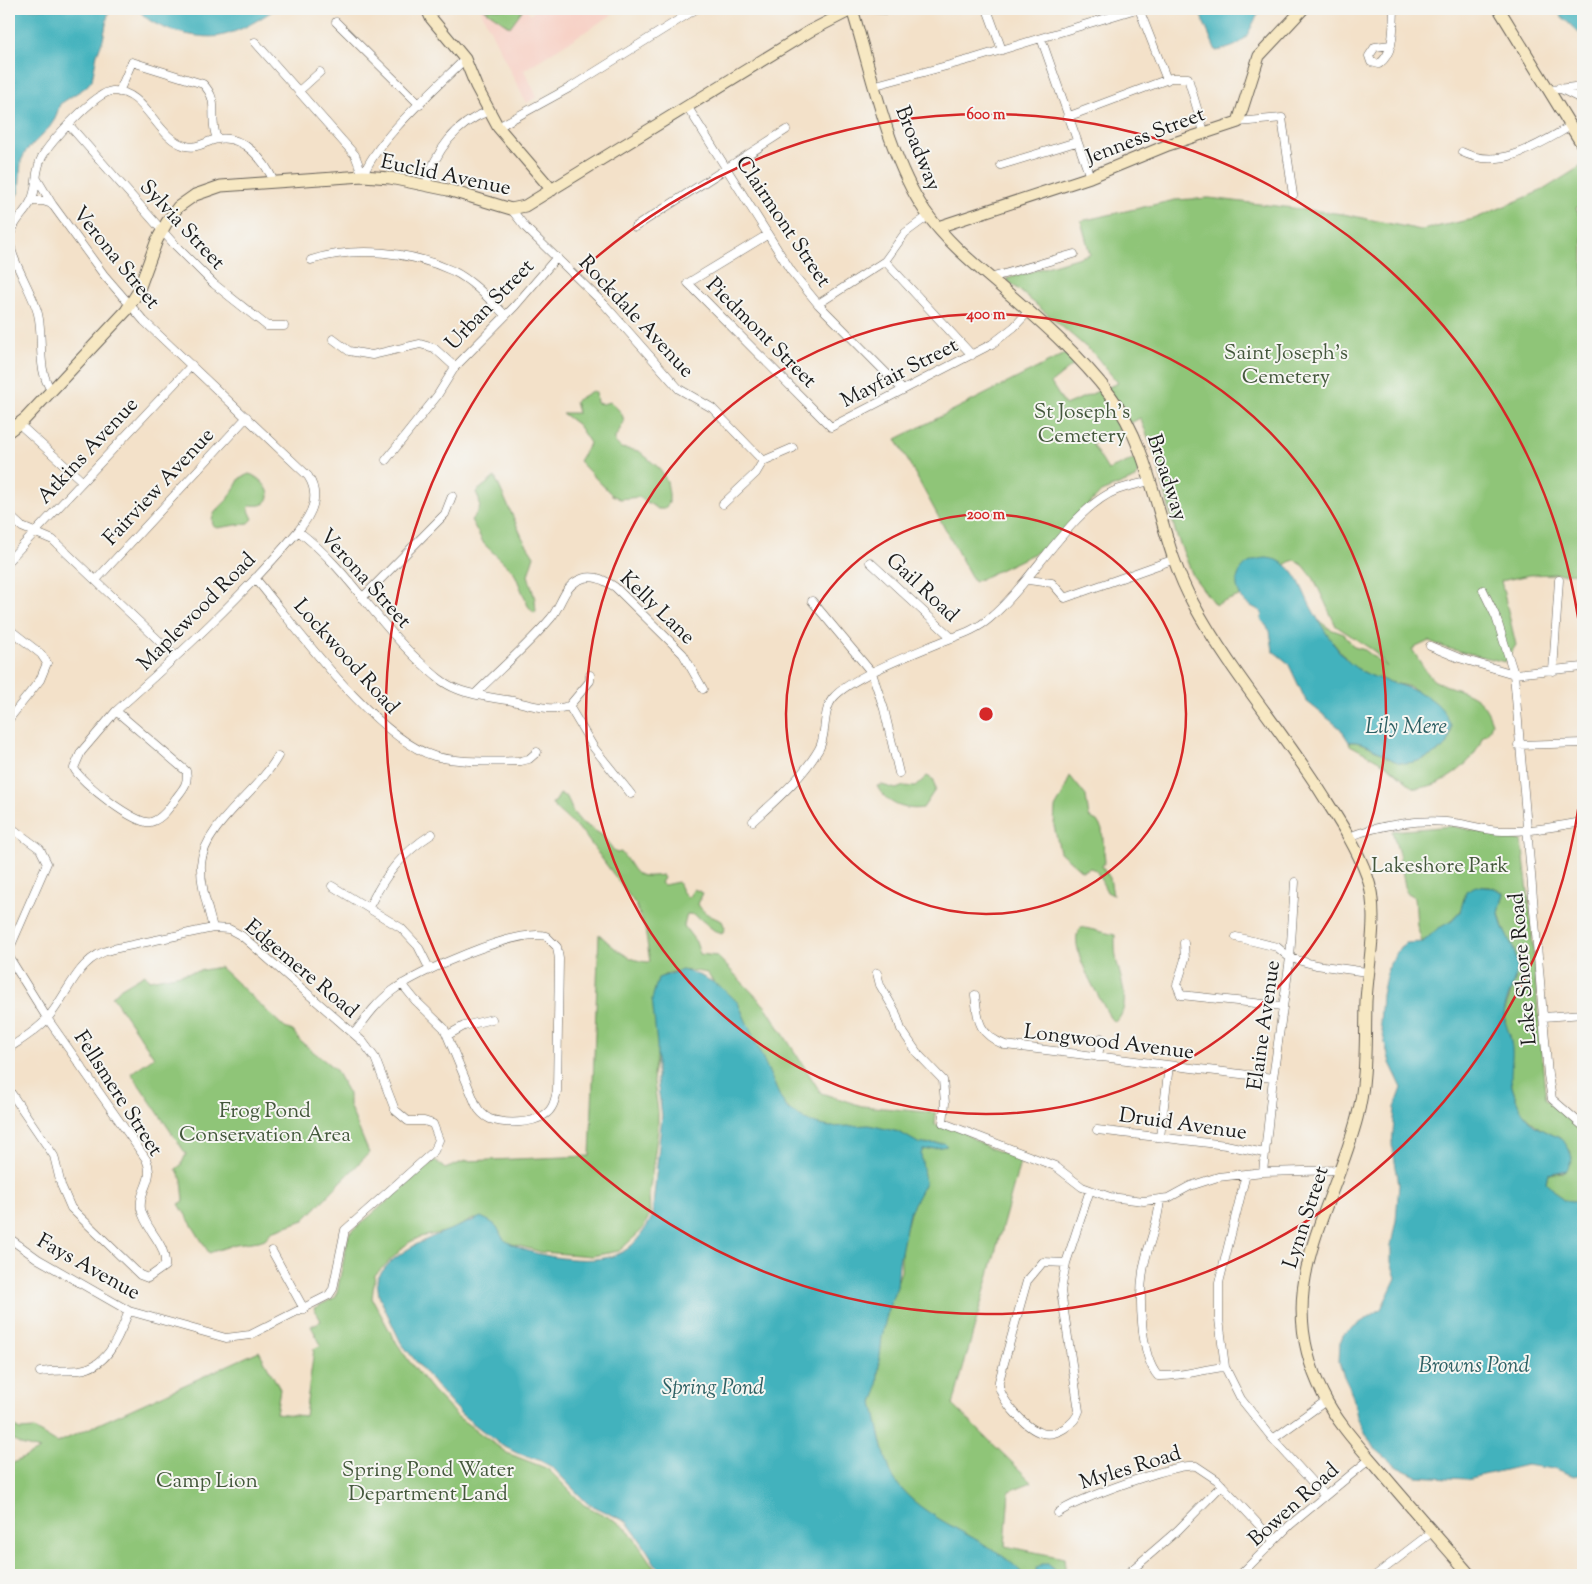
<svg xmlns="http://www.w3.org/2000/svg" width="1592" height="1584" font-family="'Sorts Mill Goudy',serif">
<rect width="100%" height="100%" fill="#f6f6f2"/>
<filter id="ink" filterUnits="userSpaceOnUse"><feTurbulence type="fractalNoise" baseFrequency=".02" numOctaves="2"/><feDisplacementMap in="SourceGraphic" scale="10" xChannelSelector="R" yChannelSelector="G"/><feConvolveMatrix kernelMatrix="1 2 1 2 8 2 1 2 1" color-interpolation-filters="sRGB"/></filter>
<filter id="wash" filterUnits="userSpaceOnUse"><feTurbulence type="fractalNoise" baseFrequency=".0096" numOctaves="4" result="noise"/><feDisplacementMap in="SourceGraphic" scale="20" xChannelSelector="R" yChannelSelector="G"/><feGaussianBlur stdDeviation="1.12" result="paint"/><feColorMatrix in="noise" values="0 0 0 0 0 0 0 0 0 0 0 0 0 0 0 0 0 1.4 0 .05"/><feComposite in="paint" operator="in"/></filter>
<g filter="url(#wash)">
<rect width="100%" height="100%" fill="#f3e1c9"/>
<path fill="#f7d1c6" d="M480,9H528L530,15L536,9H621L524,70L537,97L526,103Z"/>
<path fill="#8fc578" stroke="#56704a" d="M484,9H523L510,27Z
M1583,165V203L1576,208L1583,226V573L1529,575L1501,581L1516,645L1505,662L1446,648L1429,641L1412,649C1416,655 1429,678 1435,681C1461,693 1482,690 1492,723L1489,731L1482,738C1475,763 1441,789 1414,788L1388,766L1350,745L1349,742C1368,740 1380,756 1396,761C1413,766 1436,755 1448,744L1451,729L1445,713L1411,687L1377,679L1352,666L1329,638L1318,620L1330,629L1344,634L1354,647L1365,650L1387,667L1374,651L1336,626L1314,579L1304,566L1295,560L1289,562L1258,589L1215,605L1193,576L1176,534L1155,454L1140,418L1092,444L1108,470L1137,458L1140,468L1136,478L1101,492L1050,546L974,582L896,439L1065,354L1076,363L1051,383L1065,405L1118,383L1094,354L1006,279L1090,254L1081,221L1175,200L1209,198L1343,214L1421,230L1474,219L1543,190Z
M592,391L596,392L597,403L602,404L610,402C617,408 623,412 624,422L615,438V442L621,448L639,451L659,468L667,481L669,494V503L664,509H658L639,497L620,499L612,495L579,461L590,443L578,425L562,413H578L575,401Z
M249,474C259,476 279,496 263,504C257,507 253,503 248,508L253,519L249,523L217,528L213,526L212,519L215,512L229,498L240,478Z
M495,477L523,539L534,556L528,575L535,599L536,612L534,613L528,606L514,572L484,544L471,520C481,508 482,506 476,492Z
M927,776L934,780L935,790L923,808C905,811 886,804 877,786L882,785L896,789L904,786L915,787Z
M1070,776L1086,796L1089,817L1097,821L1102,829L1105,862L1102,866L1110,878L1113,895L1107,892L1096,870L1090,868L1082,871L1060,852L1054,826L1055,808L1062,796Z
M560,794L567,797L573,812L581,822L602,835L616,853L621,852C638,873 631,879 662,875L664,878L661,883L664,885L678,882L682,891L688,898L694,889L703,893L698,904C703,914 713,917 722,921L725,928L722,934C709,931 700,913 687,914L684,926L696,942L700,954L717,956L766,1007L821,1093L862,1106L936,1113L935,1125L954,1127L989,1148L1021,1159L953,1405L1032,1482L1009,1491L1005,1546L1064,1558L1066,1575H1018L930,1517L891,1483L871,1397L877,1354L887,1312L901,1271V1248L913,1201L816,1132L784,1105L773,1085L738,1003L717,987L707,973C691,970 673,968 660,978L658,1050L653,1075L658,1111V1130L649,1195L650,1215L641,1231L619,1251L592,1256L541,1252L498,1240L483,1219H473L450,1231L420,1237L408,1243L375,1275L372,1298L394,1339L409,1361L432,1390L458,1417L507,1453L548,1469L584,1505L616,1521L629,1531L659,1575H9V1465L40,1450L21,1445L9,1438V1424L20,1430L34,1429L57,1443L259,1351L280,1389L276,1413L305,1416L314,1349L321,1345L311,1326L321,1321L314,1308L336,1297L349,1234L435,1160L445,1169L465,1161L590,1156L599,934C614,948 629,962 650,962L645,929L636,905L583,833L554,807L552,803L555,802Z
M1452,826L1522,841L1530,909L1544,1082L1546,1099L1583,1132V1202L1563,1200L1546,1182L1548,1174L1564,1172L1571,1152L1560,1138L1542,1130L1525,1116L1518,1104L1509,1078L1510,1035L1506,1028L1504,1012L1515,981L1517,964L1514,949L1505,934L1499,913L1504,893C1489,884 1479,885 1465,894C1463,920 1440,927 1422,942L1417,926L1415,897L1406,892L1399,854L1392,831Z
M1081,927L1115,935C1115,946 1115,956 1118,966C1122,983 1131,1007 1116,1022L1110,1018C1101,998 1064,944 1081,927Z
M220,967L285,1028L293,1031L300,1041L335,1069L349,1094V1105L369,1153L304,1220L272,1231L265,1239L259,1241L236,1244L209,1253L179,1204L184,1201L182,1180L176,1169L181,1165L186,1154L131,1073L154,1057L112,996L118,992V990L145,974L149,980Z"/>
<path fill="#43b2bd" stroke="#30676c" d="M9,9H109L103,40L97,54L92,80L86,87L60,104L55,119L49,128L26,151L21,161L19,192L9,206Z
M139,9H275C259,20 239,32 220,36C200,40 148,29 139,9Z
M1198,9H1262C1245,31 1253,45 1216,51Z
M1554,9H1583V37Z
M1267,558C1296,561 1300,587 1312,609C1321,625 1331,642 1343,656C1372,692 1434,676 1451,726L1448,744C1436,755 1411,768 1395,761C1379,754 1367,740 1349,742L1340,728L1306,701L1288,663L1273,651L1270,631L1261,619L1262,613C1256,607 1247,606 1242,599C1228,578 1244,558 1267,558Z
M1476,886L1494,888L1504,893L1499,913L1500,918C1503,934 1516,946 1517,964C1517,980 1508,993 1505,1008C1502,1021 1509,1029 1511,1041C1515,1059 1507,1075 1514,1093C1518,1105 1524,1117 1534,1125C1550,1137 1566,1133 1572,1158L1567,1170L1548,1174L1546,1182L1563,1200L1583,1202V1475L1573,1477L1553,1469L1526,1465L1466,1479L1416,1476L1397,1467L1373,1447L1357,1417L1353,1397L1343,1374L1339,1362L1340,1343L1343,1335L1352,1328L1381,1309L1396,1278L1391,1262V1245L1396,1220L1399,1184L1392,1145L1395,1107L1402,1088L1390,1063L1380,1023L1382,995L1388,967L1400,947L1406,943L1423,942L1437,929L1452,921L1460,912L1466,891Z
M682,970C704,975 723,986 738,1003L781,1099L788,1109L805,1120L819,1125L831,1127L869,1125L899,1132L920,1144L944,1143L947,1146L923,1150L921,1154L925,1183L909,1213L899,1262L897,1287L888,1309L882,1337L876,1395L873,1403C878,1423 884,1460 893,1477C920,1523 989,1535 1024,1575H662L643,1544L627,1522L587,1503L552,1467L539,1460L517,1453L501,1445L461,1414L446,1398L401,1343L379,1296L377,1280C394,1245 449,1232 481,1217C487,1220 494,1223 497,1227C501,1233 501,1239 508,1242C531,1257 590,1265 616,1255C633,1249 644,1232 652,1217L662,1115L657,1080V1045L652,999L658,978Z
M1042,1564H1048L1061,1575H1036V1568Z"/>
</g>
<g filter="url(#ink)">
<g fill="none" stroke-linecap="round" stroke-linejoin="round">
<defs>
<path id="street" d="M853,9L893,10
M987,9L1002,50
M1139,9L1167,80
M336,22L420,105
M1041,38L1090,177
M255,42L355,155L363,176
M1391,45L1375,47L1369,56L1371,62L1379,64C1395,53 1393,26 1394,9
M876,85L972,59L1136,9
M1559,88L1583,100
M1549,90L1583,86
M299,91L320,72
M119,92L132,62L203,84C221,102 208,117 217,139
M687,106L791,271L818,304L903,390
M1067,117L1171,78H1188L1204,132
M1238,122L1282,118L1293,195
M69,125L174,244L214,284L267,326H284
M498,127L571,87L696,9
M1462,152C1501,171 1539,144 1571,126
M1001,165L1076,142
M363,176C376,140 436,88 465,59
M37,179L52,204L104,275L144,321L308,476C321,496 312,514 298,531C345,566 374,619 417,659C429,670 441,683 457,689C474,696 494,698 513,701C530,705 552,712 569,706L594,748L631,794
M426,185C435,151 456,123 489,111
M31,201H43L52,204
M511,209L526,228L604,304L679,389L712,408L763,461
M635,227L786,130
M767,235L688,283L831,427L992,344L1014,327L1029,311
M311,260C355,246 410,251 453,271C473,281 489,299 505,315
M885,261L972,355
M990,278L1074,254
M818,304L885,261L905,233L928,216
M333,339L349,351L372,355L420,344L434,348L455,367L515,306L557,257
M52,391C36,371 44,338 38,314C33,292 7,255 10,236C12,222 25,214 31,201C38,188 34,171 42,157C49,143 96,92 112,91C146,89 156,139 186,146C199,149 205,141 218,139C244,135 265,161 274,182
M19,424L82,481
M386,460L437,396L455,367
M723,504L756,473L763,461L793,448
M9,515L22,527L53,540L175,656
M9,560L192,365
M870,562L952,638
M255,578C295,626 375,738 434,756C458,763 496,762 521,761L529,759L537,752
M96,580L247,417
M1028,580L1052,583L1065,598L1175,559
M1483,590L1496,617L1514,674L1548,1075L1552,1099L1583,1126
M362,598L445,514L452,496
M812,601L872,673L884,709L899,773
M9,629L41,654L47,663L40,680L9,719
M1430,646L1459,658L1514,674L1583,667
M1553,671L1559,580
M475,694C500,669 528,645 551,618C561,606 563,589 577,581C591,573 603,579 615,587L683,654L703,689
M569,706L590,681V675
M116,711L81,752L74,768C80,782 137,826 151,822C162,819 170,807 176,798C183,789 189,783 186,771L116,711C179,655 243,596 298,531
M1518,745L1583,743
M753,821C776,800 803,777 819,749C827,735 822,711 833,698C850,678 910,655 936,644C955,636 974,632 990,618C1030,585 1072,507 1117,490C1127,486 1139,484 1150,481
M9,826L40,849L47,863L9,950
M1349,837C1377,825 1424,818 1455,823C1471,825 1486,831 1503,831C1530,832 1557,826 1583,822
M332,886L401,928L418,946L430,970
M369,907C385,875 402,853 432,834
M213,928C208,908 200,885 201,864C204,825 259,791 278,756
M1236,937L1277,947L1290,958L1316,965L1367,972
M1184,943L1185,959L1177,985L1181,995L1282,1006
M9,957L47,1018L146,1159C156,1180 138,1190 141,1209C145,1230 167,1243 165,1266L148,1278L140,1275L71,1208L61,1185L54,1156L9,1090
M877,973L880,985L895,1011L901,1029L918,1054L943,1080L945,1103L943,1123L1055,1166L1082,1187L1110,1197L1144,1201L1168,1198L1190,1186L1218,1177L1263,1172L1340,1170
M975,995C978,1021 978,1034 1005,1045L1273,1078
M1544,1017L1583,1014
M354,1034C365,1019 376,1003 392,991C417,972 516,928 546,936L557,947L559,959L557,1091C555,1100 553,1110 544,1115C532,1124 504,1124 490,1119C484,1116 479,1111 476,1105L444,1028L415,1000L402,984
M448,1035L464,1026L492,1019
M9,1048C21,1040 36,1031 46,1020C69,995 76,957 113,949L213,928L229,929L242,936L363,1042L375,1058L395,1110L408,1121H424L433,1124L439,1140L434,1151L345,1230L333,1289L329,1295L250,1335L226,1338L129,1311L38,1259L9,1238
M1098,1057L1101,1038
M1097,1130L1226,1145L1264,1153
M1160,1137L1169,1066
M1263,1172L1273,1078L1290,958L1295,882
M1246,1174L1219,1283V1319L1225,1367L1241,1399L1273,1439L1324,1495
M1160,1199C1158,1228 1147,1244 1143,1271C1139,1296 1140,1356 1158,1376C1182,1377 1202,1369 1225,1367
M272,1251L304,1309
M1066,1263L1043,1262L1027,1281L999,1381C997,1397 1026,1429 1042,1433C1056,1437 1075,1424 1079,1411L1061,1291L1066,1263L1090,1190
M40,1372C54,1370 65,1371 79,1370C109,1367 119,1335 129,1311
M1273,1439L1327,1400
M1058,1513C1074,1500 1175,1463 1196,1466L1217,1480L1274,1541
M1126,1575L1178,1530L1222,1485
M1240,1575L1290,1525L1370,1459
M1376,1575L1432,1532"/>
<path id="secondary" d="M427,9L431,18L465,59L476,86L498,127L552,190
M852,9C871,71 889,159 925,211C947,243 979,268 1008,293C1045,325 1081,357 1110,395C1156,456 1157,538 1193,603C1230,672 1283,731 1324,797C1340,822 1357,848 1367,876C1380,911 1368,964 1366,1001C1365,1040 1367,1081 1357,1118C1331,1217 1270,1289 1323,1394C1336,1421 1357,1444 1376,1466C1407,1503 1439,1539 1470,1575
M1499,9L1583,146
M938,227L1090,177L1168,145L1238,122L1259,56L1303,9
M9,431L25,419L126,311L138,292L157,240L167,222L178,207L195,195L221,186L363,176L390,178L448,190L511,209L525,206L810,31L853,9"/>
</defs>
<use href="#street" stroke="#676159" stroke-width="9"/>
<use href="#secondary" stroke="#676159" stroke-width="13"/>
<use href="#street" stroke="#fff" stroke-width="8"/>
<use href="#secondary" stroke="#f7e8c3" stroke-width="11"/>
</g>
</g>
<g fill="none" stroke="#d62828" stroke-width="2.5">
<circle cx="986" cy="714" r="200"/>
<circle cx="986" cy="714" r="400"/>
<path d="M1583 772A600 600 0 1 1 1583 656"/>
</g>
<g text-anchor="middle" stroke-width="4" stroke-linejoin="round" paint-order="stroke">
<g font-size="21" fill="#1c1c1c" stroke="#f6f6f2">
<text transform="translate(1145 135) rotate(-21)" y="7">Jenness Street</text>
<text transform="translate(919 148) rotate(68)" y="7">Broadway</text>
<text transform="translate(446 174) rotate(12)" y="7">Euclid Avenue</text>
<text transform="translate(784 221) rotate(56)" y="7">Clairmont Street</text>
<text transform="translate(183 224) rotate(47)" y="7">Sylvia Street</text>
<text transform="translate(117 257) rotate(51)" y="7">Verona Street</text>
<text transform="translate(489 304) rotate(-46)" y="7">Urban Street</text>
<text transform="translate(637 316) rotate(47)" y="7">Rockdale Avenue</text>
<text transform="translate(762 332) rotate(45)" y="7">Piedmont Street</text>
<text transform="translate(899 372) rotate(-27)" y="7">Mayfair Street</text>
<text transform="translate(87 450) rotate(-47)" y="7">Atkins Avenue</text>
<text transform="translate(1168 477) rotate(72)" y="7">Broadway</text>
<text transform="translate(158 486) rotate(-47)" y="7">Fairview Avenue</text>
<text transform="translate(366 578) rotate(48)" y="7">Verona Street</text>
<text transform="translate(923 587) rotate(43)" y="7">Gail Road</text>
<text transform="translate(658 607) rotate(44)" y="7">Kelly Lane</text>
<text transform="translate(196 611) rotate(-45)" y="7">Maplewood Road</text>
<text transform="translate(347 656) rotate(48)" y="7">Lockwood Road</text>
<text transform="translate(302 968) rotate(40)" y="7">Edgemere Road</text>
<text transform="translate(1522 969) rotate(-95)" y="7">Lake Shore Road</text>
<text transform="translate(1263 1025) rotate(-82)" y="7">Elaine Avenue</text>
<text transform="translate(1109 1041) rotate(7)" y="7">Longwood Avenue</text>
<text transform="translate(119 1093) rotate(57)" y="7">Fellsmere Street</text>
<text transform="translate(1183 1123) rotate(8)" y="7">Druid Avenue</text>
<text transform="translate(1305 1217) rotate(-72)" y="7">Lynn Street</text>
<text transform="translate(89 1266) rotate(29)" y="7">Fays Avenue</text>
<text transform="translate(1130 1467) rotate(-17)" y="7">Myles Road</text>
<text transform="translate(1293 1504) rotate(-42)" y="7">Bowen Road</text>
</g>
<g font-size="21" fill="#44573c" stroke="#f6f6f2">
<text x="1286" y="359">Saint Joseph's<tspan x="1286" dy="24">Cemetery</tspan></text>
<text x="1082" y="418">St Joseph's<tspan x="1082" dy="24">Cemetery</tspan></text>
<text x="1440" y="872">Lakeshore Park</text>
<text x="265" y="1117">Frog Pond<tspan x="265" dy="24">Conservation Area</tspan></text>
<text x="428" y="1476">Spring Pond Water<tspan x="428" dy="24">Department Land</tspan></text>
<text x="207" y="1487">Camp Lion</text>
</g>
<g font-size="22" font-style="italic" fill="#2e6064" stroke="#f6f6f2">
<text x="1406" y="733">Lily Mere</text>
<text x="1474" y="1372">Browns Pond</text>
<text x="713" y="1394">Spring Pond</text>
</g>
</g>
<circle cx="986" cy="714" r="8" fill="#d62828" stroke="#f6f6f2" stroke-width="2.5"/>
<g font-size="15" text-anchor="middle" font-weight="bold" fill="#d62828" stroke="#f6f6f2" stroke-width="4" stroke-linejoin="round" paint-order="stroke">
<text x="986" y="119">600 m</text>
<text x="986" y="319">400 m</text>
<text x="986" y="519">200 m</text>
</g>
<rect width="1592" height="1584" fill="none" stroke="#f6f6f2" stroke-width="30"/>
</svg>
